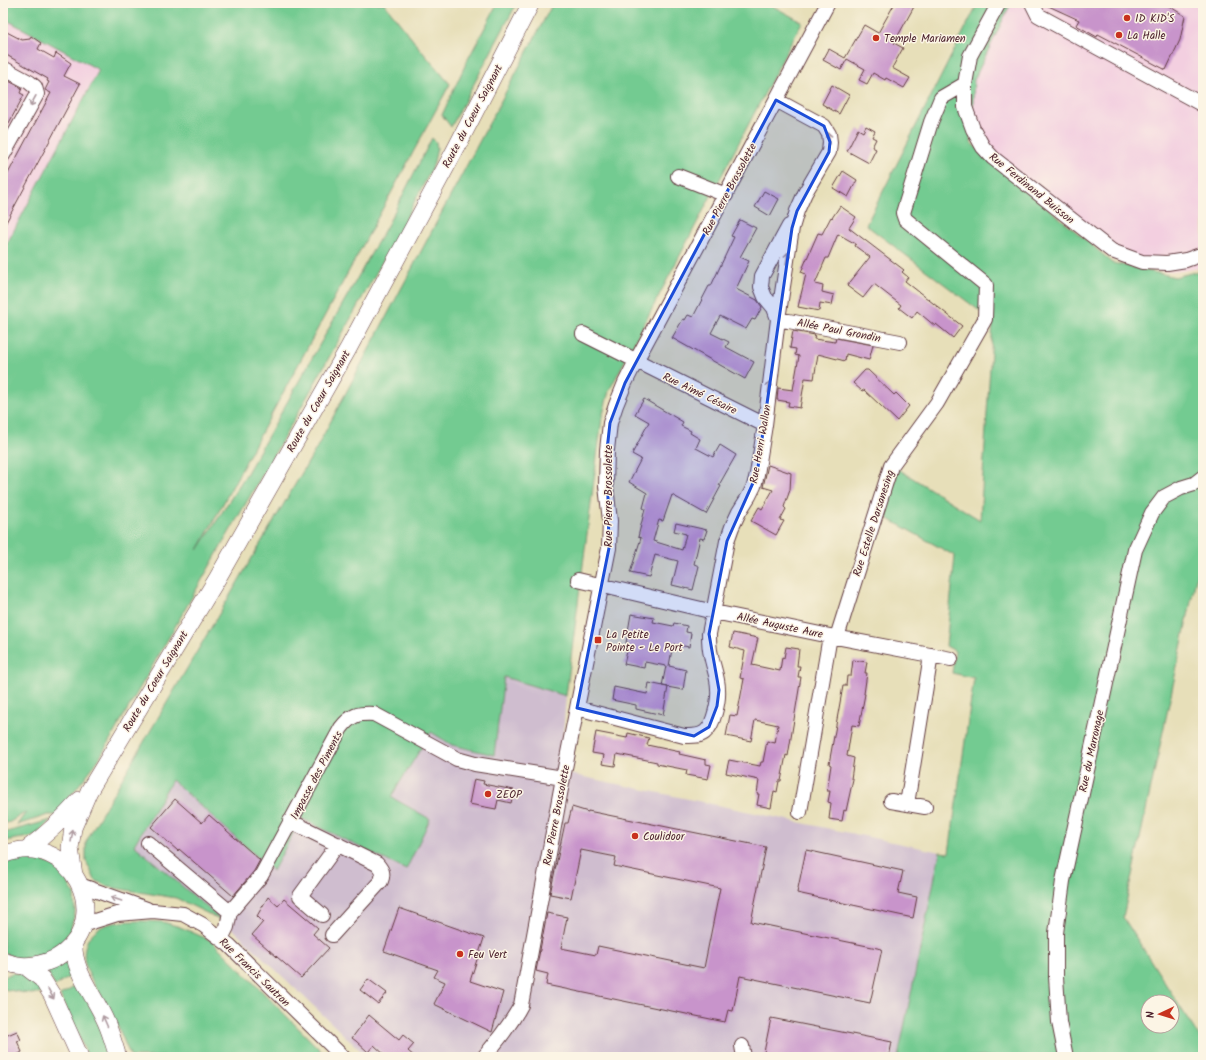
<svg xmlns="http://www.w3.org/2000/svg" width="1206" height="1060" font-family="Kalam,sans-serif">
<rect width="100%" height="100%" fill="#fcf5e5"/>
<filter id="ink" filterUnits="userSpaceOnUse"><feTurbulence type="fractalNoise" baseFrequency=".025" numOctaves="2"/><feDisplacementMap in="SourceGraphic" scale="8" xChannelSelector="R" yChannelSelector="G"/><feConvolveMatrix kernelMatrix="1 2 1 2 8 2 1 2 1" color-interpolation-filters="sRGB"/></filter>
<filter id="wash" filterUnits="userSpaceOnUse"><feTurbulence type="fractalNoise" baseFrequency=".012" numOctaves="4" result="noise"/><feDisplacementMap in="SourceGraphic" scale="16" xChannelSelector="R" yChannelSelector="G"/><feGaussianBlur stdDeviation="0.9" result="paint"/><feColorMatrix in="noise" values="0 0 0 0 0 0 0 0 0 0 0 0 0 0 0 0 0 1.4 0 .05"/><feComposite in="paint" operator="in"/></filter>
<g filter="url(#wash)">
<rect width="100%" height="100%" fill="#e7dfb9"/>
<path fill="#f3cfe0" d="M991,3H1203V266L1200,268L1182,271L1165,272L1114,260L1026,187L974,140L968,46Z
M3,18L99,70L3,251Z"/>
<path fill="#cfbdcf" d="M503,677L566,696L560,772L940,852L898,1057H367L235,931L134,845L172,780L272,870L300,817L406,870L391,797L431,732L452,745L494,755Z"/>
<path fill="#73cb91" stroke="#5e755e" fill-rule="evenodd" d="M3,3H384L420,49L450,84L198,550L247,473L389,222L432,138L436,142L437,148L433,166L400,230L307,397L99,759L56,815H48L17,825L26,812L10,822L3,824V251L99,70L3,18Z
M498,3H517L451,127L442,115L468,59Z
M553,3H767L802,22L609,391L602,418L566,696L504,677L494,755L452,745L431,732L391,797L430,819L406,870L301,818L273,871L172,780L134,845L223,921L176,898L108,887L95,880L86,861V842L95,825L316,449Z
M978,3H1009V7L974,80L971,143L1113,263L1175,277L1203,270V546L1123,917L1203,1043V1057H898L940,852L949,853L974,678L952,673L955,651L946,646L955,556L885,517L898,469L980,520L993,321L866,225ZM1148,1002H1172V1026H1148Z
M51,820L36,836L10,840L3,842V833Z
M23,857L38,859L52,865L65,877L74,894L75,913L70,931L61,944L45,955L20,959L3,953V862Z
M145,921L163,922L180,927L212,941L327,1057H131C124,1042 119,1027 111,1012C104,999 92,983 87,970C80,951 86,932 106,925C118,921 132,921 145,921Z
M67,961L75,974L55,986L47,972Z
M14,973L22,974L45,992L31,994L3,989V978L8,975Z
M80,984L101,1028L110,1057H88L60,995Z"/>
<g id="blocks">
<path fill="#c894cb" d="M895,3H916L894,43L903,48L892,68L910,78L904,88L886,78L885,80L873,73L867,84L859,80L865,69L847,59L841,70L823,60L829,49L845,58L864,25L878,33Z
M1042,3H1164L1185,16L1180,40L1166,70L1098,34L1097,37L1076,25L1079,20Z
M3,30L22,40L30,39L31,36L41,43L38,49L54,58L56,53L71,63L64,76L80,84L3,228V183L51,93L45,90L49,82L47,81L48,79L3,53Z
M3,78L22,88L20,93L24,95L3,134Z
M832,85L849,95L839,114L822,104Z
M866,126L875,131L872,137L876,139L872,147L876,149L869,163L847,151L858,129L863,132Z
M843,171L857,180L848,197L833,188Z
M764,191L779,199L770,216L755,207Z
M840,206L856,217L849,228L904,270L902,272L908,277L905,281L962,326L953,338L936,324L935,326L917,311L912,318L899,308L901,305L874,284L863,298L847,286L870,257L855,246L856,244L838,234L828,258H826L815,284L823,286L822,292L834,295L832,305L820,303L819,311L798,307L806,274L801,272L818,233L822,234L831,217L832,218Z
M740,220L756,228L740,257L749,261L736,289L757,300L762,307L755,320L752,319L746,329L720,316L711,333L729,342L726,347L754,362L745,379L672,338L683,319L685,320L688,315L693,317L709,286H711L734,237L731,236Z
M793,331L815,335L814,339L835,342L836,338L873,345L869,360L846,354L845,361L818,354L814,379L805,378L800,408L788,406L789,402L777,400L778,388L793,390L799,356L795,355L796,349L790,348Z
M865,370H868L894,395L896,393L909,406L897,421L864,390L862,391L853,383Z
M644,399L683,422L681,426L691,431L690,433L700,439L696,448L713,457L720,445L736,455L719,485L721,486L706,514L672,495L663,521L659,520L658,523L653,541L682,550L686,534L674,531L676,523L707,530L704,539L700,538L694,564L699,566L693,590L672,585L678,561L655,555L649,577L630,573L641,538L638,537L645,509L643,508L647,493L629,482L641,459L632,454L649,422L635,414Z
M768,465L791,473L790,490L784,507L786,509L780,520L784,521L776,535L751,521L759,507L762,509L773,490L763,487Z
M631,614L654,618L653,622L673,626L674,623L687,626L686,632L691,633L689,647L673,644L669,666L686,670L683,690L662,686L666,666L645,662L644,668L624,664L629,643H626Z
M733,633L758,638L752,665L780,671L782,657L784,658L786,647L799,649L797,666H800L798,677H801L788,756L786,755L781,781H779L777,792L774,791L771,808L757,805L759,794H757L759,780L726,773L729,760L760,766L761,762H763L767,741L775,743L778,725L755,720L751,741L726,736L730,715L737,716L744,679L740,678L745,651L730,647Z
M853,660L867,662L865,673H867L864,694H865L859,726L852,725L847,756L854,758L851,779H853L846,811L844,810L842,821L829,819L831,803L828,802L830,791H827L831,765L829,764L843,686H846L847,676H851Z
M649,683L668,687L663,715L636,709V705L612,700L614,687L647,694Z
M596,732L627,738L628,733L649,738L647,745L680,752L679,754L706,760V764L711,765L708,779L686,775L687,770L657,764V762L617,754L615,766L602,764L604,755L592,753Z
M474,779L484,781L483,784L514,790L511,803L498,800L496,809L469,804Z
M175,799L202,823L209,815L260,860L254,871L233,896L179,849L178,851L151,827Z
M572,807L588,812V811L766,847L751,922L882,949L870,1003L740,976L733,1011L728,1010L725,1022L546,985L548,974L536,971L547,913L567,917L561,948L596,955L598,946L704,968L720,888L614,866L616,857L581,850L571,898L550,894L565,823H568Z
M806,850L903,871L898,893L917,897L913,918L797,893Z
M268,897L278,906L284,899L318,928L313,934L329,948L301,978L252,935L263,922L257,916Z
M399,908L484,938L470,981L503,992L492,1032L434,1004L445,982L434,977L438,970L384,951Z
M368,979L387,993L378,1004L360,990Z
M369,1015L399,1040L403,1035L414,1044L408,1051L415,1057H387L374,1045L368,1052L356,1041L352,1038Z
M771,1018L892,1042L889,1057H763Z
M17,1031L21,1040L17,1041L22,1052L17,1055L18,1057H3V1037Z"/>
</g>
</g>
<g filter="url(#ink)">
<use href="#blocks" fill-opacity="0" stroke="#623c40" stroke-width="1"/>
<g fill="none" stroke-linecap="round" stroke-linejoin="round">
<defs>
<path id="minor" d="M999,3L970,56L965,84V107L973,129L983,147L993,158L1112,251L1142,262L1167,263L1186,260L1203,254
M1032,3L1038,15L1203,105
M3,68L29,82L35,87L37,94L3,155
M678,176L726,195
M789,226L762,276L761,287L765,297L774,308L778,319L900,342
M583,334L765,425
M578,580L714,612L830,636L951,659
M837,637L891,466L937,403L985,319L986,285L905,219L903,213L931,122L941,98L965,84
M577,708L684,736C691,736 699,737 705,732C714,725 719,700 718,689C718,677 713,667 711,655C709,648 709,641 709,634L727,541L732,527L739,512L749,496L754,486L757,474L765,425L778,319L792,228L797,211L805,193L829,152L830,142L829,134L824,126L776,100
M891,801L925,807
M907,804L931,655
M800,812L830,636
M290,821L377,864C382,870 384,873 381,881L332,935
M148,843L230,912
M80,885L147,909
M322,915L300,896L338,844
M82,925L117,914L153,911L183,914L203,925L229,945L343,1057
M221,939L227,927L230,912L261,876L341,728C351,715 358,713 374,714L457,759L475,764L563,778
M742,1046L744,1057
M484,1057C498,1040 511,1024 521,1005L563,778L609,548L610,521L606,486L607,450L610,423L616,405L625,383L636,361L828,3
M1066,1057L1059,1022L1056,977V933L1063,881L1135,550L1152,513L1164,497L1181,488L1194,484L1203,477"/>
<path id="major" d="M27,849C47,834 63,819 80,800
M3,855C71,827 118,921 56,958C45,964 29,967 17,965C13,965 8,962 3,961
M74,875L70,848L73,828L89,791L217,579L348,349L454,152L531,3
M74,942C72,971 95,996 106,1022C111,1033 114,1045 118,1057
M25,966L42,979L52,995L80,1057"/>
</defs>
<use href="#minor" stroke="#623c40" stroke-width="16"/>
<use href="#major" stroke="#623c40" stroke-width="18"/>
<use href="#minor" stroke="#fff" stroke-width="14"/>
<use href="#major" stroke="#fff" stroke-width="17"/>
</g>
<defs><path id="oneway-shaft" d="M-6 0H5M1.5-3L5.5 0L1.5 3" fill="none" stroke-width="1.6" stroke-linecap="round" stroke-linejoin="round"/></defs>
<g stroke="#ae9aa0">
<use href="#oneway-shaft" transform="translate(33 101) rotate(119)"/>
<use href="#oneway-shaft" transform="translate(829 138) rotate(-102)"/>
<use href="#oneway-shaft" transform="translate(787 258) rotate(-81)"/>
<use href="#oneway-shaft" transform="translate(769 387) rotate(-83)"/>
<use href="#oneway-shaft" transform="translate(72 836) rotate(-81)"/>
<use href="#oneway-shaft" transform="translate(116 899) rotate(-161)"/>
<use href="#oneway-shaft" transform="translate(51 994) rotate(61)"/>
<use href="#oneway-shaft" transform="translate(105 1021) rotate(-114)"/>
</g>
</g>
<path fill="#1d4ed8" fill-opacity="0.2" stroke="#1d4ed8" stroke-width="3" stroke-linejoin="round" d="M776,100L824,126L830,142L829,152L797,211L792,228L757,474L727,541L709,634L719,690L717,706L709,727L694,736L577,708L609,548L607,450L610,423L625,383Z"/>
<g fill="#c8321e" stroke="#fcf5e5" stroke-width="1.5">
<circle cx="1127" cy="18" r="4"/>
<circle cx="1119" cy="35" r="4"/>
<circle cx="876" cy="38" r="4"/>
<rect x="594" y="636" width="8" height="8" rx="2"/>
<circle cx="488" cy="794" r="4"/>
<circle cx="635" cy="836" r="4"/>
<circle cx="460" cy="954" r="4"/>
</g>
<g text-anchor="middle" stroke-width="3" stroke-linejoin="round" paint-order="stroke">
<g font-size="11" fill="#4a1f2b" stroke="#fcf5e5" text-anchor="start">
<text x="1135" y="22">ID KID'S</text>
<text x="1127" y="39">La Halle</text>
<text x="884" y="42">Temple Mariamen</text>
<text x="606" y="638">La Petite<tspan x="606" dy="13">Pointe - Le Port</tspan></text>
<text x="496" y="798">ZEOP</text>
<text x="643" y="840">Coulidoor</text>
<text x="468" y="958">Feu Vert</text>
</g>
<g font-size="11" fill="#4a1f2b" stroke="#fcf5e5">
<text transform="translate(472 116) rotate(-62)" y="4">Route du Coeur Saignant</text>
<text transform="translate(1032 188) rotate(39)" y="4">Rue Ferdinand Buisson</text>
<text transform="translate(729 189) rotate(-62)" y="4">Rue Pierre Brossolette</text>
<text transform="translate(839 330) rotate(11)" y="4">Allée Paul Grondin</text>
<text transform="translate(700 393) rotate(26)" y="4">Rue Aimé Césaire</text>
<text transform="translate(318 401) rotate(-60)" y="4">Route du Coeur Saignant</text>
<text transform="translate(760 444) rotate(-80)" y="4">Rue Henri Wallon</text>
<text transform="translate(608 496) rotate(-90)" y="4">Rue Pierre Brossolette</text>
<text transform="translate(873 523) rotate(-72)" y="4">Rue Estelle Darsanesing</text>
<text transform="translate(780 625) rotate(12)" y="4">Allée Auguste Aure</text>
<text transform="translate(155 681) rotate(-59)" y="4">Route du Coeur Saignant</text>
<text transform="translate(1091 751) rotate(-78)" y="4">Rue du Marronage</text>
<text transform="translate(316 775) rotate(-62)" y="4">Impasse des Piments</text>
<text transform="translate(556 815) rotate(-79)" y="4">Rue Pierre Brossolette</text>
<text transform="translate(255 972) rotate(44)" y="4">Rue Francis Sautron</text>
</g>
</g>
<rect width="1206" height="1060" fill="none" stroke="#fcf5e5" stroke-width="16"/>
<g transform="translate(1160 1014) rotate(266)"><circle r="19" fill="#fcf5e5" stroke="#b59f9b"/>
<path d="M0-3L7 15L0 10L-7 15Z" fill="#c8321e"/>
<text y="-6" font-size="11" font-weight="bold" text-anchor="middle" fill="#4a1f2b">N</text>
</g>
</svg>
